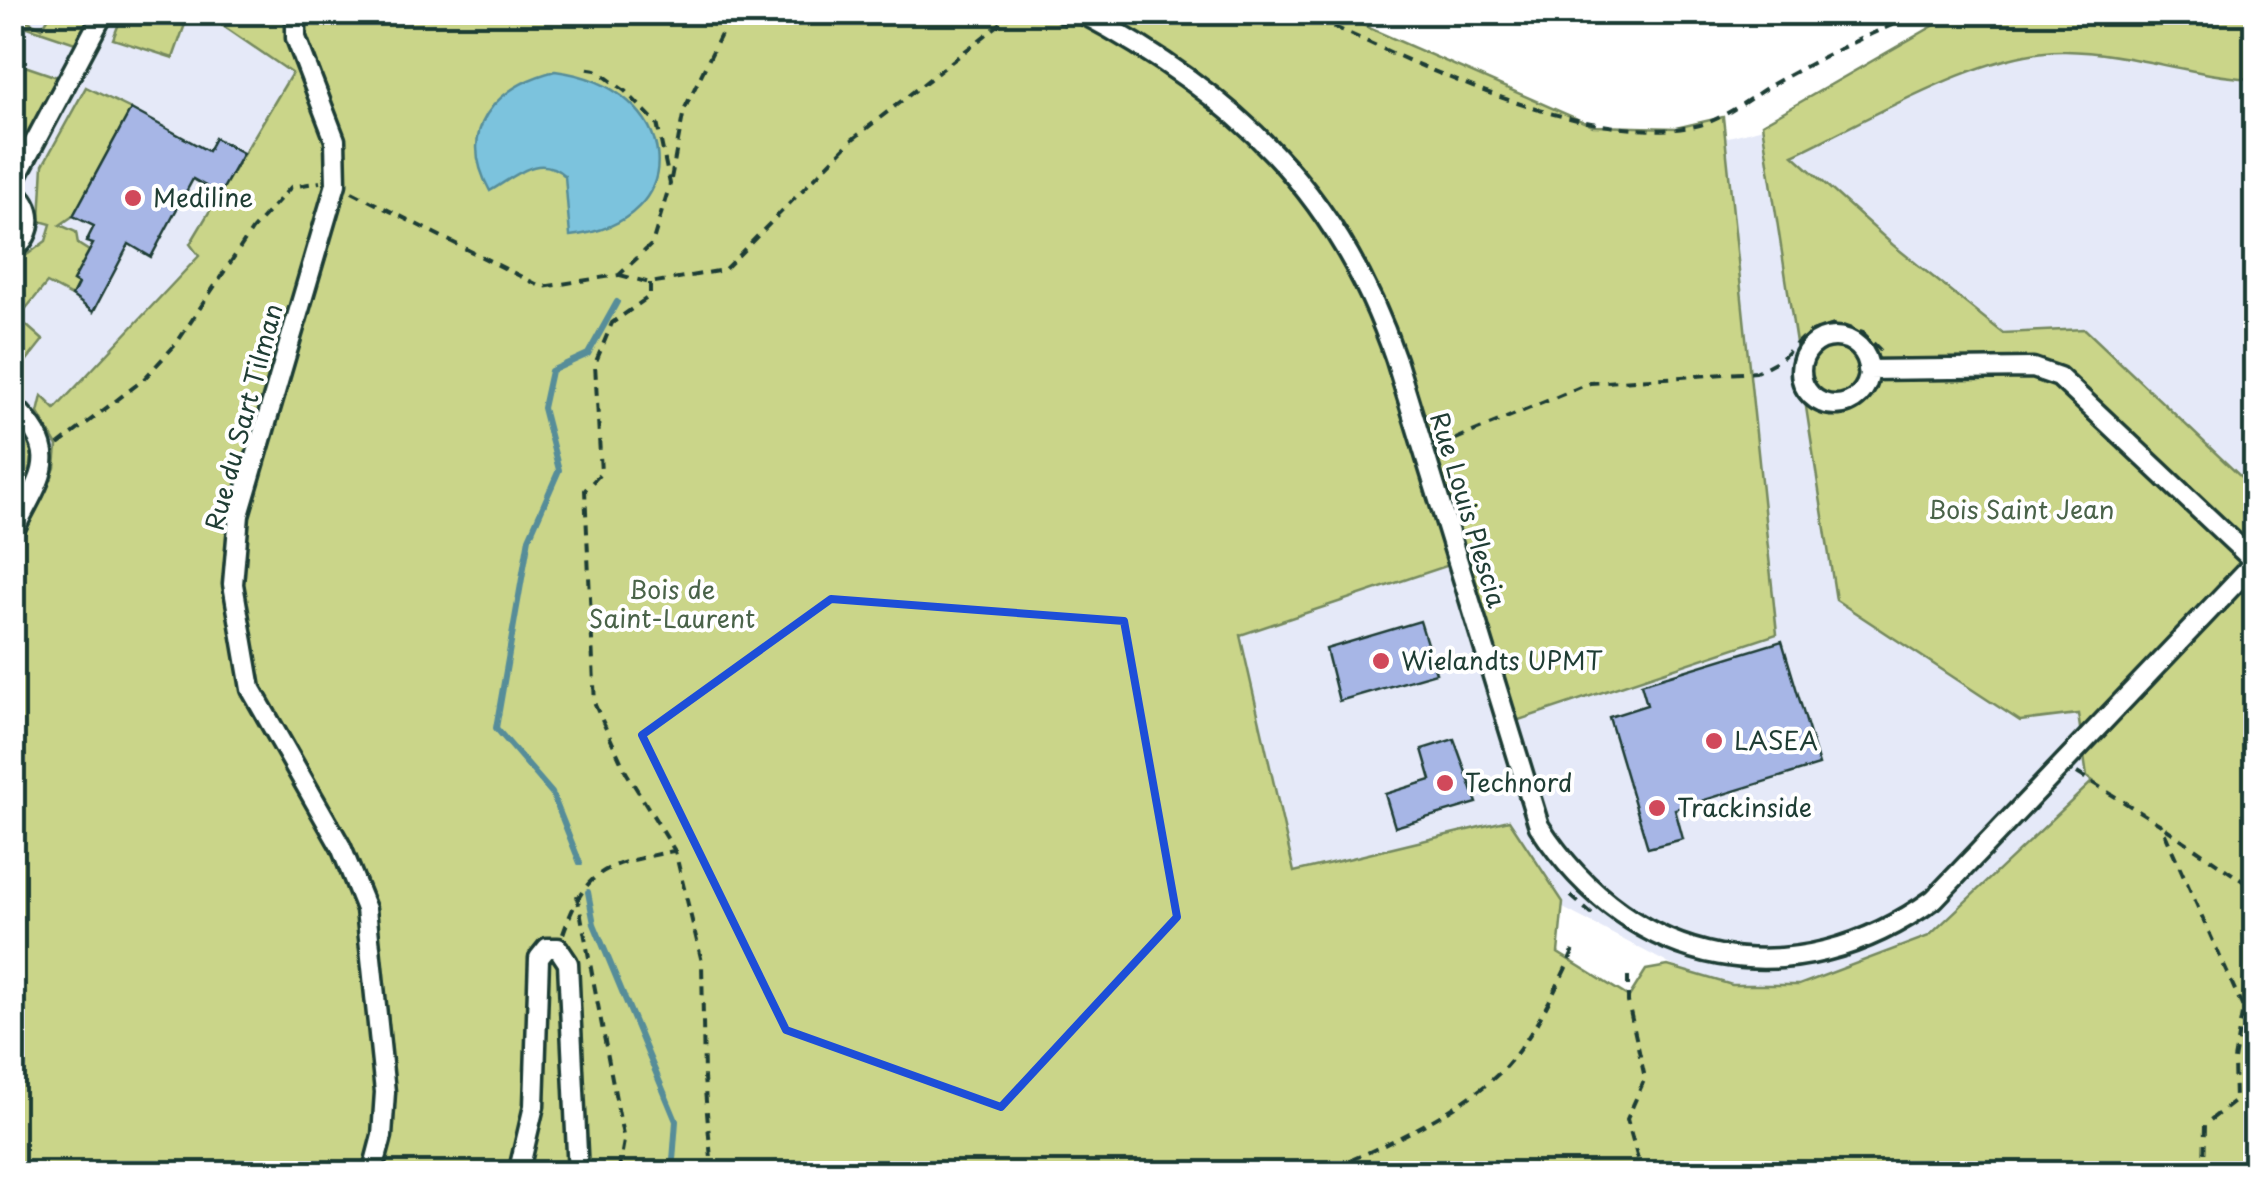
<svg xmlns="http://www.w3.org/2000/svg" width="2268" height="1186" font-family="'Playpen Sans',sans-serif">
<rect width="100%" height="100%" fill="#fff"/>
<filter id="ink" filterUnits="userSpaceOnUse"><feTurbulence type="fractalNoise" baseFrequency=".01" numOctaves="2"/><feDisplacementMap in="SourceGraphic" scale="20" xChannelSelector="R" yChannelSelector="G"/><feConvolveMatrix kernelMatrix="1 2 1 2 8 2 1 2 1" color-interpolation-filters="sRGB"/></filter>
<g filter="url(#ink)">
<path fill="#e5e9f8" d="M13,13H303L300,135L54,471L13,560Z
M1085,13L1117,32L1694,146L1790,121L2006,25L2255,13V1132L2066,1173L1546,899L1294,872Z"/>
<path fill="#cad589" stroke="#74895e" stroke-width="2.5" d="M13,13L42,28L51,13H92L78,44L13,22Z
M123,13H189L173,58L113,39Z
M204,13H1335L1593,126L1676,128L1723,117L1777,634L1516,721L1467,559L1240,635L1294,872L1509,820L1563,902L1558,953L1629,997L1646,970L1668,966L1732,985H1799L1929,936L2093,781L2087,777L2078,714L2020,721L1836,600L1762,124L1956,13H2255V79C2192,76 2129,52 2065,51C1984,49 1868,120 1793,155L1893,245L2003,333L2085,329L2243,479L2255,466V1173L13,1174V560L55,468L57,446L38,413L42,396L55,409L199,256L190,244L292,73Z
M13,62L60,78L13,157Z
M86,87L131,109L73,216L60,225L76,232L78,244L89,251L73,281L78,284L72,296L47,283L18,318L43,340L13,378V265L46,241L51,224L40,221L43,165Z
M13,416C45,450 30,473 13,513Z"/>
<path fill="#7cc3dd" stroke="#578d99" stroke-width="2.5" d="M555,71C682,87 696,223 570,236L565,176C539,152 516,176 490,191C456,130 494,87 555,71Z"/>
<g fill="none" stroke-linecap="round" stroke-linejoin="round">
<path stroke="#578d99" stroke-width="6" d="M551,13V12
M580,863L552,793L496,728L529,538L559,470L543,408L551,371L588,354L617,302
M588,892L594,924L676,1121L672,1174"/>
</g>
<path fill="#a7b6e6" stroke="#1f3d34" stroke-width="2.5" d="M131,109L208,151L215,138L243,153L220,194L193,179L151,257L129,244L93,312L72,296L78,284L73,281L93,244L86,242L94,226L73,216Z
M1420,621L1436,673L1339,701L1326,649Z
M1782,641L1819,765L1675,809L1683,839L1648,848L1609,717L1647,705L1641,684Z
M1454,739L1477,803L1395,827L1385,794L1431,780L1422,749Z"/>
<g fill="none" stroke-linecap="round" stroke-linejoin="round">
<defs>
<path id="minor" d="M296,12V38L335,140L336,184L239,515L233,584L251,689L341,847L366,909L385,1092L382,1136L372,1174
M1080,12C1233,93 1339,192 1396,360L1539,826C1633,971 1794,1000 1934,899L2256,561
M12,185L104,12
M12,190C34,206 36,234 12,250
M1801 371a34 34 0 1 1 68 0a34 34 0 1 1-68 0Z
M1868,370L2033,368L2059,377L2256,563
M12,404C65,457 41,474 12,534
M518,1174L534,1106L539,958L547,948H558L568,963L578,1174"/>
</defs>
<use href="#minor" stroke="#1f3d34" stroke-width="25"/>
<path stroke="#1f3d34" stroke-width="4" stroke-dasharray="10 8" stroke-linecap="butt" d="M1040,12L1066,25
M1301,12C1407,58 1584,152 1700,125C1724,119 1751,97 1773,84C1823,56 1871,32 1925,12
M671,179L684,110L732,12
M352,192L542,287L619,275L652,244L670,184L657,123L625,91L596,70L583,68
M620,275L650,283L724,270L853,139L1015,12
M650,283V296L612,323L595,364L601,473L585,490L595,705L626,772L675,851L702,962L704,1078L711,1159
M58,445L143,380L176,344L252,230L291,187L320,182
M1439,446L1590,383L1756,372L1781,359L1806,334L1837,324L1863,333L1882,352
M2077,773L2161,825L2243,1008L2234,1060L2235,1101L2205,1124L2204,1174
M2165,828L2256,890
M577,895L624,1141L618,1174
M1571,896L1597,919
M563,934C587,865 606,866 673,851
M1628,976V1002L1645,1078L1627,1119L1642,1174
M1318,1174C1372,1152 1452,1116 1495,1077C1528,1048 1559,985 1576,945"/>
<use href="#minor" stroke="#fff" stroke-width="18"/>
</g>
</g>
<path fill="none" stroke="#1d4ed8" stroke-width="8" stroke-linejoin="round" d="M831,599L1124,621L1177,917L1001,1107L786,1030L642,735Z"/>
<g fill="#d1495b" stroke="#fff" stroke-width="4">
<circle cx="133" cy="198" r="10"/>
<circle cx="1381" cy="661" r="10"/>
<circle cx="1714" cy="741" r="10"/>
<circle cx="1445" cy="783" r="10"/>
<circle cx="1657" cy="808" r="10"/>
</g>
<g text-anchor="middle" stroke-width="8" stroke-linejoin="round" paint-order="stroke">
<g font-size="25" fill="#1f3d34" stroke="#fff" text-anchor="start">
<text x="153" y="207">Mediline</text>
<text x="1401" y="670">Wielandts UPMT</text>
<text x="1734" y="750">LASEA</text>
<text x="1465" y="792">Technord</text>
<text x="1677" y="817">Trackinside</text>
</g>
<g font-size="25" fill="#1f3d34" stroke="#fff">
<text transform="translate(244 417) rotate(-75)" y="9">Rue du Sart Tilman</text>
<text transform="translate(1468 510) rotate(73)" y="9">Rue Louis Plescia</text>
</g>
<g font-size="25" fill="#4a6349" stroke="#fff">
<text x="2021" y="519">Bois Saint Jean</text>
<text x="672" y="599">Bois de<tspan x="672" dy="29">Saint-Laurent</tspan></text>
</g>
</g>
<rect width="2268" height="1186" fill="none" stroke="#fff" stroke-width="50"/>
<rect x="25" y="25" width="2218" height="1136" fill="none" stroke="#1f3d34" stroke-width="4" filter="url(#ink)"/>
</svg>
